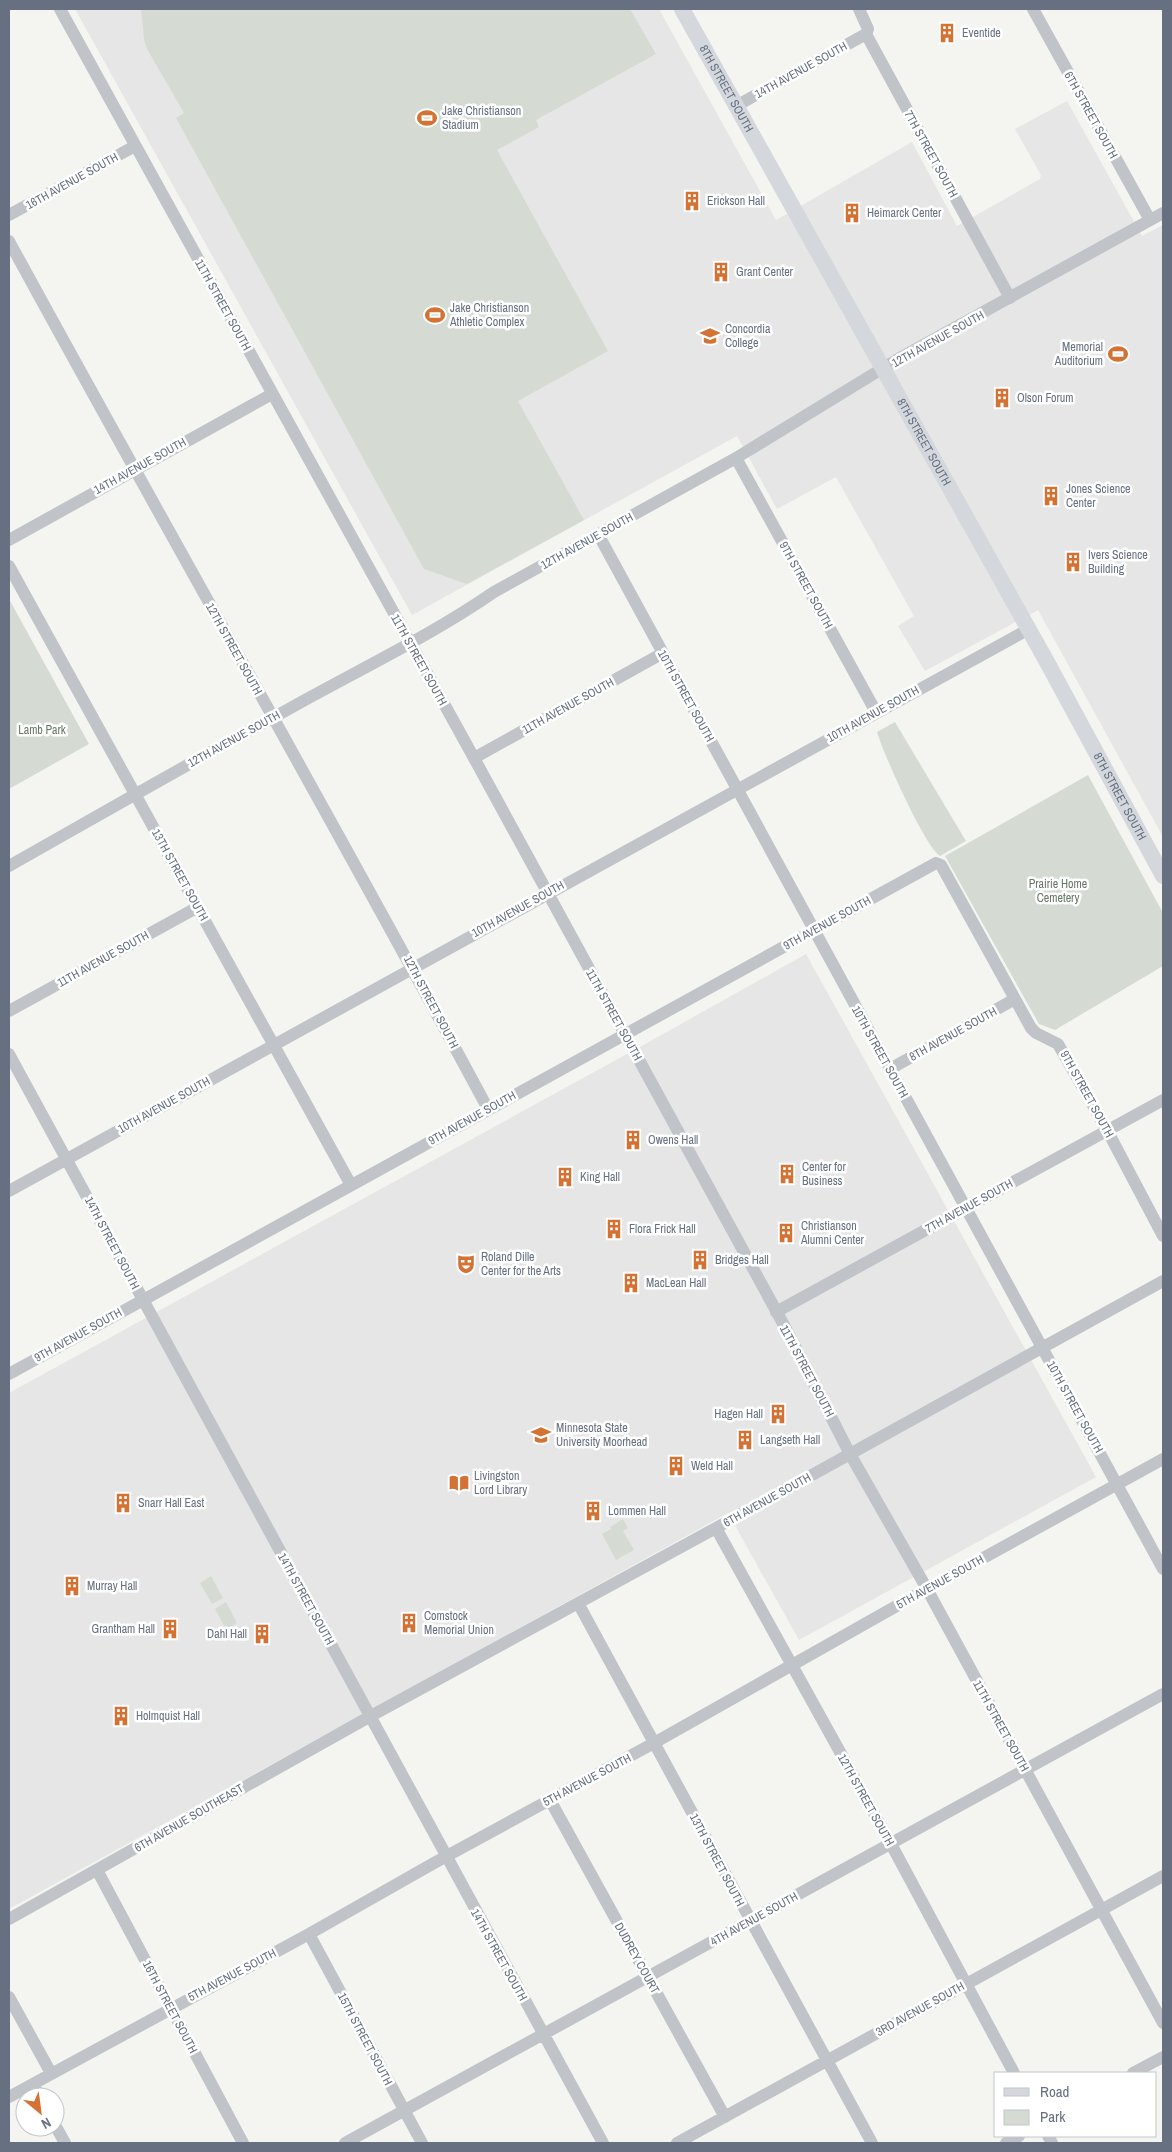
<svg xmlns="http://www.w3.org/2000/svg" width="1172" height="2152" font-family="'Archivo Narrow',sans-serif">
<rect width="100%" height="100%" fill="#f4f5f1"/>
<path fill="#e5e6e5" d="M75,9H659L776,220L912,142L957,226L1040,179L1041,175L1015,129L1067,101L1142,236L1163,225V837L1038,610L925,671L898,626L914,616L836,477L777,509L737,436L412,615Z
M806,954L1096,1477L799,1640L728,1513L9,1909V1393L647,1043Z"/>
<path fill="#d5dbd3" d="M141,9H630L656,54L536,120L539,127L497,150L608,351L518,401L584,520L467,584L424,569L176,118L184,113L147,49L144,39Z
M9,599L89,744L9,789Z
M895,722L966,841L940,856C925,847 883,753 877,732Z
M1088,775L1163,913V966L1055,1030L1039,1024L945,856Z
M623,1519L628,1528L623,1531L634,1550L616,1560L602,1534L611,1529L610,1527Z
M211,1576L223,1598L212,1604L200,1583Z
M226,1602L237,1623L226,1629L215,1609Z"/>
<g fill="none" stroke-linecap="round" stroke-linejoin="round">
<path stroke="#c0c3c7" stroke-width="12" d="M60,9L474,758L785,1327L850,1454L927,1589L1163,2023
M859,9L868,29L866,34L1010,298
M1033,9L1150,220
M736,106L866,34
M9,215L135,146
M9,241C167,531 332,818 488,1109
M736,458L876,712
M598,534L1163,1569
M9,540L272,394
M9,566L351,1185
M474,758L663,653
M9,866C101,814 193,761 287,710C356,671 429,637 494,592L736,458L898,359L1163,213
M9,1011L198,907
M9,1054L603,2143
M890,1069L1015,999
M9,1191L1029,629
M776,1312L1163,1100
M9,1374L936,863L941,865L1031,1028L1036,1033L1058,1044L1107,1130L1163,1236
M716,1528L891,1844L1014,2073
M578,1603L872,2143
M550,1800L725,2117
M97,1870L243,2143
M9,1919L369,1717L716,1528L1163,1281
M309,1934L422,2143
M9,1997L51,2073
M1133,2073L1163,2057
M33,2084L40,2097
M9,2097L309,1934L434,1863L654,1743L916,1595L1163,1459
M55,2125L65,2143
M1048,2136L1052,2143
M345,2143L1163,1694
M677,2143L1163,1876
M1006,2143L1019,2136"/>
<path stroke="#d4d7dc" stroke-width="16" id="s1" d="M682,9L1047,662L1163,876"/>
</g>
<defs>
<symbol id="building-bare" viewBox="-9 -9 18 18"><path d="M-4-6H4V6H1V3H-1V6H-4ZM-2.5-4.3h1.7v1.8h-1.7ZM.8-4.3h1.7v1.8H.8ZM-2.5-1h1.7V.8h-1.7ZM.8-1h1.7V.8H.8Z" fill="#d37233" stroke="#fff" stroke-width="2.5" paint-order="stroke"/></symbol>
<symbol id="stadium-bare" viewBox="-9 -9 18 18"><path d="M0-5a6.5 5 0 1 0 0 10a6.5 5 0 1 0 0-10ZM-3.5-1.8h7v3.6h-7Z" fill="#d37233" stroke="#fff" stroke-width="2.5" paint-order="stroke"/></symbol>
<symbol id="university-bare" viewBox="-9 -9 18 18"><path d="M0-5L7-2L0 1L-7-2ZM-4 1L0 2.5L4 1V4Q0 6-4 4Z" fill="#d37233" stroke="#fff" stroke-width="2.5" paint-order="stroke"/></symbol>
<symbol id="theatre-bare" viewBox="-9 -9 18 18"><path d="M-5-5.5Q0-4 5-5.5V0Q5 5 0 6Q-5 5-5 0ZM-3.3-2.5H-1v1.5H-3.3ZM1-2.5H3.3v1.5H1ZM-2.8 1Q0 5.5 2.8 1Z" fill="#d37233" stroke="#fff" stroke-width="2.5" paint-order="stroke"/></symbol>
<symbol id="library-bare" viewBox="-9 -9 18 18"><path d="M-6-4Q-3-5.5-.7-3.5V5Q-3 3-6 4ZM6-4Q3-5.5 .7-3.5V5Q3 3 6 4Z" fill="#d37233" stroke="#fff" stroke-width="2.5" paint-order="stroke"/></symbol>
</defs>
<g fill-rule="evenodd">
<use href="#building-bare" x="933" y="19" width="28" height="28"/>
<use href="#stadium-bare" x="413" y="104" width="28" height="28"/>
<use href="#building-bare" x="678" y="187" width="28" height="28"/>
<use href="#building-bare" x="838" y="199" width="28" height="28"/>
<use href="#building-bare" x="707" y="258" width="28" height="28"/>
<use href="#stadium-bare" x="421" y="301" width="28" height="28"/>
<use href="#university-bare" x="696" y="322" width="28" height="28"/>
<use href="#stadium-bare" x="1104" y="340" width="28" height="28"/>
<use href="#building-bare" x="988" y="384" width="28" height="28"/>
<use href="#building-bare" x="1037" y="482" width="28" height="28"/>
<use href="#building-bare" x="1059" y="548" width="28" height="28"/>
<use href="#building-bare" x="619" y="1126" width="28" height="28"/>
<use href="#building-bare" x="773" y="1160" width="28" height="28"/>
<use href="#building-bare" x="551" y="1163" width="28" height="28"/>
<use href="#building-bare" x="600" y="1215" width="28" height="28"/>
<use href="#building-bare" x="772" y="1219" width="28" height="28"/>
<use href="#building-bare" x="686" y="1246" width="28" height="28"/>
<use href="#theatre-bare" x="452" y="1250" width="28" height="28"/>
<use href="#building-bare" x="617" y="1269" width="28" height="28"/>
<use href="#building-bare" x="764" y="1400" width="28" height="28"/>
<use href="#university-bare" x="527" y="1421" width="28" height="28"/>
<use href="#building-bare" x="731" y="1426" width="28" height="28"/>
<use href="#building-bare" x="662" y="1452" width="28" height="28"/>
<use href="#library-bare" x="445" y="1469" width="28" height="28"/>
<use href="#building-bare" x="109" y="1489" width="28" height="28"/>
<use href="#building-bare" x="579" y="1497" width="28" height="28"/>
<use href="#building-bare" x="58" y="1572" width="28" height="28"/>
<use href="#building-bare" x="395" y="1609" width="28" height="28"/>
<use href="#building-bare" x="156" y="1615" width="28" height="28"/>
<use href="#building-bare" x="248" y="1620" width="28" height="28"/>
<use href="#building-bare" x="107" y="1702" width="28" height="28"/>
</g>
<g text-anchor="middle" stroke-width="5" stroke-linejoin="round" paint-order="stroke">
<g font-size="12" fill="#667080" stroke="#fff" text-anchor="start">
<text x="962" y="37">Eventide</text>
<text x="442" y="115">Jake Christianson<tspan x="442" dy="14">Stadium</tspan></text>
<text x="707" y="205">Erickson Hall</text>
<text x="867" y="217">Heimarck Center</text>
<text x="736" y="276">Grant Center</text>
<text x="450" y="312">Jake Christianson<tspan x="450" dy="14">Athletic Complex</tspan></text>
<text x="725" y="333">Concordia<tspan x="725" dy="14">College</tspan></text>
<text x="1103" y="351" text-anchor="end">Memorial<tspan x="1103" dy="14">Auditorium</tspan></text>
<text x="1017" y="402">Olson Forum</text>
<text x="1066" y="493">Jones Science<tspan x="1066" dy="14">Center</tspan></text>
<text x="1088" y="559">Ivers Science<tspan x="1088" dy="14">Building</tspan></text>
<text x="648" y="1144">Owens Hall</text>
<text x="802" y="1171">Center for<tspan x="802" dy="14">Business</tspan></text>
<text x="580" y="1181">King Hall</text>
<text x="801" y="1230">Christianson<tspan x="801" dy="14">Alumni Center</tspan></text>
<text x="629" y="1233">Flora Frick Hall</text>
<text x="481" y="1261">Roland Dille<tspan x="481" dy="14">Center for the Arts</tspan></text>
<text x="715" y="1264">Bridges Hall</text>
<text x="646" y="1287">MacLean Hall</text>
<text x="763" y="1418" text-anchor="end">Hagen Hall</text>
<text x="556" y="1432">Minnesota State<tspan x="556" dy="14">University Moorhead</tspan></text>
<text x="760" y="1444">Langseth Hall</text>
<text x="691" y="1470">Weld Hall</text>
<text x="474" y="1480">Livingston<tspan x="474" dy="14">Lord Library</tspan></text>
<text x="138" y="1507">Snarr Hall East</text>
<text x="608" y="1515">Lommen Hall</text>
<text x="87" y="1590">Murray Hall</text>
<text x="424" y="1620">Comstock<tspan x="424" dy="14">Memorial Union</tspan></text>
<text x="155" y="1633" text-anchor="end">Grantham Hall</text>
<text x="247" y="1638" text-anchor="end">Dahl Hall</text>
<text x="136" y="1720">Holmquist Hall</text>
</g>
<g font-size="12" fill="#667080" stroke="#fff">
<text transform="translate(801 70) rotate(-29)" y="4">14TH AVENUE SOUTH</text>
<text dy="4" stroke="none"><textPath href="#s1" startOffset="91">8TH STREET SOUTH</textPath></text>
<text transform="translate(1091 115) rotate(61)" y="4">6TH STREET SOUTH</text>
<text transform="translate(931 154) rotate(61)" y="4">7TH STREET SOUTH</text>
<text transform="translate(72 181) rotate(-29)" y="4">16TH AVENUE SOUTH</text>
<text transform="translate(223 305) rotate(61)" y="4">11TH STREET SOUTH</text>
<text transform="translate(938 339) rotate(-29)" y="4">12TH AVENUE SOUTH</text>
<text dy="4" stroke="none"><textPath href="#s1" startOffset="496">8TH STREET SOUTH</textPath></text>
<text transform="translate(140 466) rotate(-29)" y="4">14TH AVENUE SOUTH</text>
<text transform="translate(587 541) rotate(-29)" y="4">12TH AVENUE SOUTH</text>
<text transform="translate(806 585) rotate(61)" y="4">9TH STREET SOUTH</text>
<text transform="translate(234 649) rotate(61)" y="4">12TH STREET SOUTH</text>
<text transform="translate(419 660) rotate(61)" y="4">11TH STREET SOUTH</text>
<text transform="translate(686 696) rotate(61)" y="4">10TH STREET SOUTH</text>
<text transform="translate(568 706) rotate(-29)" y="4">11TH AVENUE SOUTH</text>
<text transform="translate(873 714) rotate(-29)" y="4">10TH AVENUE SOUTH</text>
<text transform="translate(234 739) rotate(-29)" y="4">12TH AVENUE SOUTH</text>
<text dy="4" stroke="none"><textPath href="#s1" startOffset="901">8TH STREET SOUTH</textPath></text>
<text transform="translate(180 875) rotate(61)" y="4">13TH STREET SOUTH</text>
<text transform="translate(518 909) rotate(-29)" y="4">10TH AVENUE SOUTH</text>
<text transform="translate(827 923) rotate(-29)" y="4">9TH AVENUE SOUTH</text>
<text transform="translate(103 959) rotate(-29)" y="4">11TH AVENUE SOUTH</text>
<text transform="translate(431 1002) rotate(62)" y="4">12TH STREET SOUTH</text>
<text transform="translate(614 1015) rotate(61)" y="4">11TH STREET SOUTH</text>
<text transform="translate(953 1034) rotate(-29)" y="4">8TH AVENUE SOUTH</text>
<text transform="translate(880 1052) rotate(61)" y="4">10TH STREET SOUTH</text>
<text transform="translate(1087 1094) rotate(61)" y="4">9TH STREET SOUTH</text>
<text transform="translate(164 1105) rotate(-29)" y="4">10TH AVENUE SOUTH</text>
<text transform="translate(472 1118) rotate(-29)" y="4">9TH AVENUE SOUTH</text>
<text transform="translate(969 1206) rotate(-29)" y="4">7TH AVENUE SOUTH</text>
<text transform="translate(112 1243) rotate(62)" y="4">14TH STREET SOUTH</text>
<text transform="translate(78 1335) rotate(-29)" y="4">9TH AVENUE SOUTH</text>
<text transform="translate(807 1371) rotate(62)" y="4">11TH STREET SOUTH</text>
<text transform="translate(1075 1407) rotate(61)" y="4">10TH STREET SOUTH</text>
<text transform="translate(767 1500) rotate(-29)" y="4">6TH AVENUE SOUTH</text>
<text transform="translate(940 1582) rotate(-29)" y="4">5TH AVENUE SOUTH</text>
<text transform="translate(306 1599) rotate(61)" y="4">14TH STREET SOUTH</text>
<text transform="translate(1001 1726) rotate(61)" y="4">11TH STREET SOUTH</text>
<text transform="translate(587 1780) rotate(-28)" y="4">5TH AVENUE SOUTH</text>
<text transform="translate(866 1800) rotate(61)" y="4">12TH STREET SOUTH</text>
<text transform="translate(189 1818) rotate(-30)" y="4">6TH AVENUE SOUTHEAST</text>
<text transform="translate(717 1860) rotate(62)" y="4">13TH STREET SOUTH</text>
<text transform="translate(754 1919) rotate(-29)" y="4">4TH AVENUE SOUTH</text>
<text transform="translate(499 1955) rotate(61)" y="4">14TH STREET SOUTH</text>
<text transform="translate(637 1958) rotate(61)" y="4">DUDREY COURT</text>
<text transform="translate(232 1975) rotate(-28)" y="4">5TH AVENUE SOUTH</text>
<text transform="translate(170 2007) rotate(62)" y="4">16TH STREET SOUTH</text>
<text transform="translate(920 2009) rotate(-29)" y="4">3RD AVENUE SOUTH</text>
<text transform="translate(365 2039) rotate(62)" y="4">15TH STREET SOUTH</text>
</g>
<g font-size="12" fill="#657864" stroke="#fff">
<text x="42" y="734">Lamb Park</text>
<text x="1058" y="888">Prairie Home<tspan x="1058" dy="14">Cemetery</tspan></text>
</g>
</g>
<rect width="1172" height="2152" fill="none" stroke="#667080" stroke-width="20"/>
<rect x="994" y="2072" width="162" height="65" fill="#ffffff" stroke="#c2c6cc"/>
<rect x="1004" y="2088" width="25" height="8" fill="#d4d7dc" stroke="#c2c6cc"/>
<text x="1040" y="2097" font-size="15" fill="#667080">Road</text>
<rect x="1004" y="2110" width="25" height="15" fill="#d5dbd3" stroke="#c2c6cc"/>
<text x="1040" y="2122" font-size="15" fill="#667080">Park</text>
<g transform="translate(40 2112) rotate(151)"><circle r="24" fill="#ffffff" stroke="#c2c6cc"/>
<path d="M0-4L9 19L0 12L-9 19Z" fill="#d37233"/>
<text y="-8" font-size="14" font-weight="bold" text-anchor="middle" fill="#667080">N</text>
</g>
</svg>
